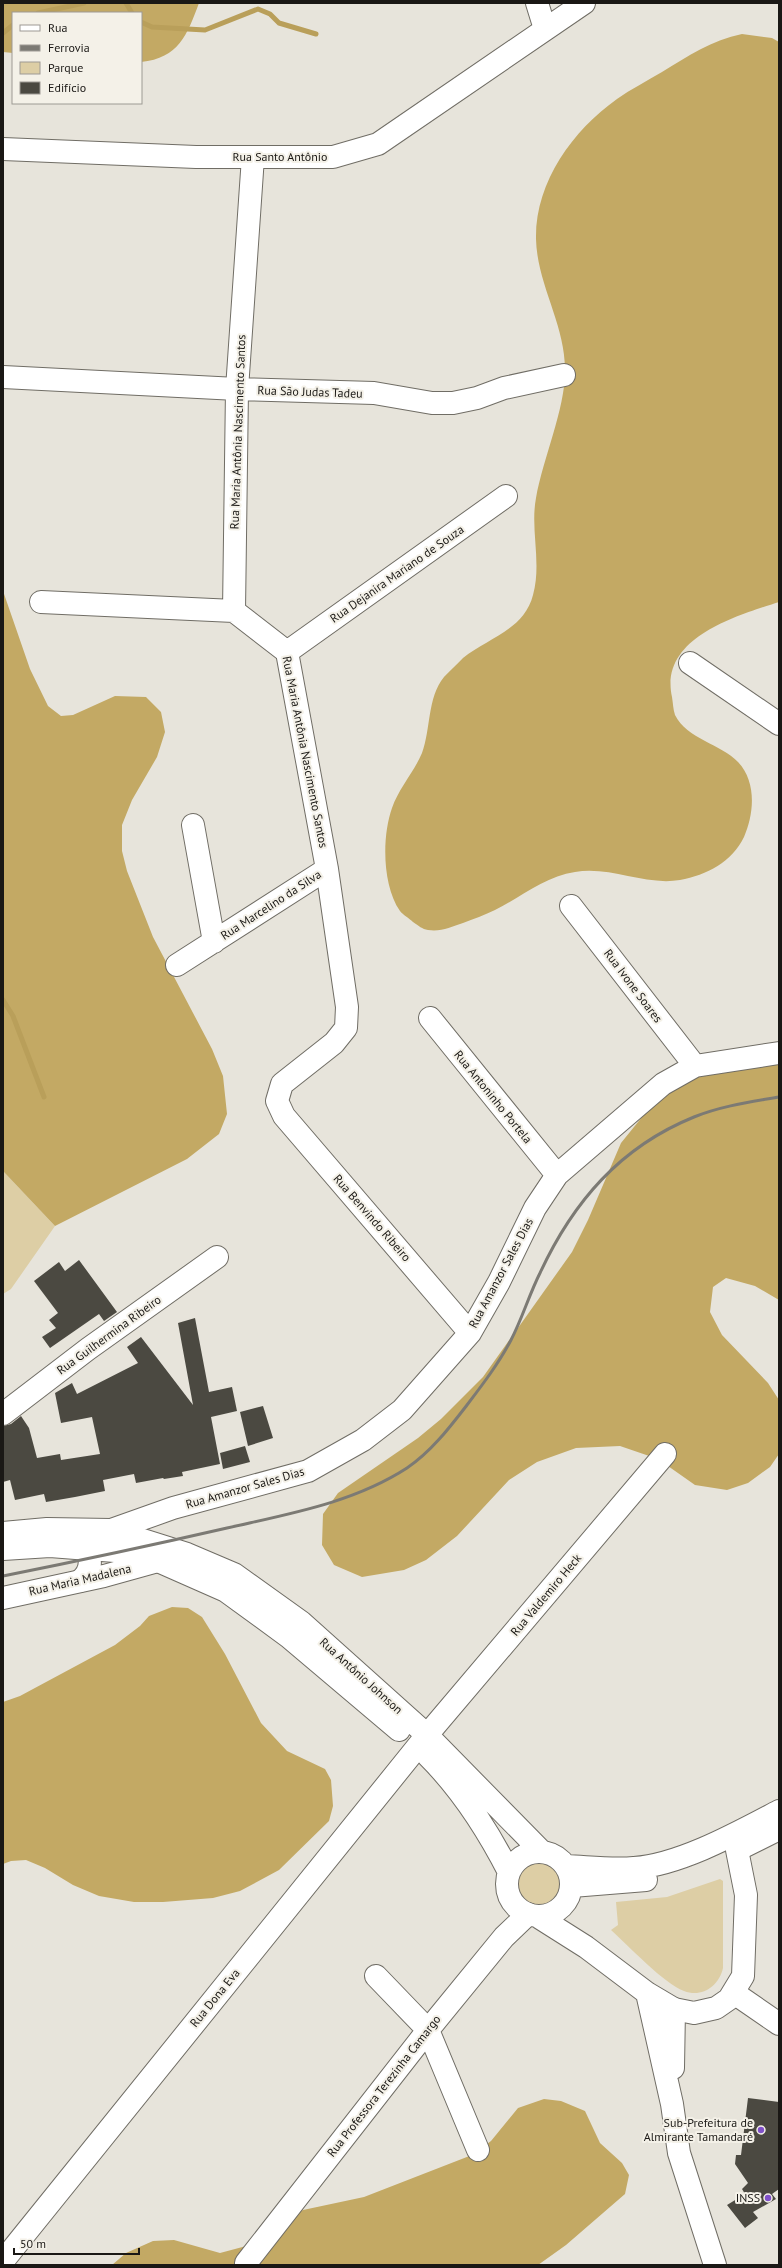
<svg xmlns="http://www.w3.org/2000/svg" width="782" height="2268" font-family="'PT Sans',sans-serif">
<rect width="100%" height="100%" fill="#e7e4db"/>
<path fill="#ddcea5" d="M3,1171L55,1226L11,1289L3,1294Z
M516 1884a23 23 0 1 1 46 0a23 23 0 1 1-46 0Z
M720,1879L723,1881V1968C719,1986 702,1998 684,1991C663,1983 629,1946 611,1930L618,1925L616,1902L667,1897Z"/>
<path fill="#c3a964" d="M3,3H199C187,35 179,58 141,62V13H13V53L3,52Z
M742,34L772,38L779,42V602C736,616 659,638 672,697C673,703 673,709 675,715C687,739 721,744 738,762C757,782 754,814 744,837C732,862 707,875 680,880C645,886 611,866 575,872C546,876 521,897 495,910C485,915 473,919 463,923C451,927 441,932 428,930C422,929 419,926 413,922C409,918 403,915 400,911C382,885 382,836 392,808C399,788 414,772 422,753C431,729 427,698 444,677C450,671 457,664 463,658C488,638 524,630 533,595C542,562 530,530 536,498C543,458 566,407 565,369C565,324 537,284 536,239C535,183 572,131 617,99C631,89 647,81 662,72C688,56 712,40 742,34Z
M3,591L30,669L48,706L61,716L73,715L115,696L146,697L161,712L165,732L157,757L132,800L122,825V851L127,871L153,937L212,1049L223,1076L227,1114L219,1134L187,1159L55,1226L3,1171Z
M779,1060V1300L755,1286L726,1278L713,1287L710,1312L722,1335L768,1383L779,1400V1454L770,1467L748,1483L727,1490L695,1485L658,1459L620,1446L576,1448L537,1462L509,1480L457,1536L426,1560L404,1570L362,1577L334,1565L322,1545L323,1514L338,1493L418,1438L441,1419L483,1377L572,1252L588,1220L621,1143L651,1106L673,1088L702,1071Z
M172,1607L188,1608L202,1617L225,1654L261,1723L287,1751L325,1769L331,1780L333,1806L329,1821L279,1870L240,1891L213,1898L163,1902H134L99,1896L73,1885L45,1868L26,1860L11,1861L3,1864V1702L20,1696L115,1645L140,1626L149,1616Z
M544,2099L561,2101L585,2111L600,2143L622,2163L629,2175L625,2194L566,2245L538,2265H112L126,2253L153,2241L174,2240L220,2253L250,2245L276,2226L303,2210L364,2197L472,2155L491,2141L518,2108Z"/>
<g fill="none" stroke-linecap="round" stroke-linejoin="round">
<path stroke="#b99f5a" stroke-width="5" d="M126,3L132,13
M38,13L84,3
M141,22L152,27L205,30L258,9L270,14L279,23L316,34
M3,33L13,25
M3,1000L13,1016L44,1097"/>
</g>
<path fill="#4b4941" d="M79,1260L117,1312L104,1321L99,1314L50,1348L42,1337L56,1328L49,1320L58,1313L34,1281L59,1262L65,1271Z
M195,1318L209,1392L232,1387L237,1411L211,1417L220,1464L182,1472L183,1476L164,1479L163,1478L136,1483L134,1474L103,1480L105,1491L75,1497L46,1502L44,1494L15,1500L10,1480L3,1482V1426L11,1424L21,1416L29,1428L37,1458L60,1454L61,1460L100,1454L92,1417L61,1423L55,1393L72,1383L77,1394L138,1363L127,1347L141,1337L193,1405L178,1323Z
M263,1406L273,1438L248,1446L240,1412Z
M245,1446L250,1462L223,1469L220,1453Z
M748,2098L779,2102V2189L772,2194L776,2199L753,2212L758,2218L745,2228L727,2205L745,2194L742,2189L748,2183L735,2164L736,2155H741Z"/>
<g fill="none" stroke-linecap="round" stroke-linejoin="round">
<defs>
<path id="minor" d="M537,3L545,29
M3,149L196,157H333L378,144L584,3
M253,157L237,389L234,611L287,652L327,869L347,1007L346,1028L334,1043L282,1084L277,1101L284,1116L470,1333
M3,377L237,389L374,393L432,403H453L477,398L504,388L564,375
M41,602L234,611
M287,652L506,496
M690,663L779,724
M193,825L214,942
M571,906L695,1066
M177,965L327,869
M430,1018L557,1175
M3,1414L88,1349L217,1257
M111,1530L173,1508L308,1471L363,1440L402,1410L470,1333L499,1282L535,1208L557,1175L663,1084L695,1066L779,1053
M3,1598L104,1576L158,1561
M376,1976L428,2030L478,2150
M734,1993L779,2024
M674,2009L694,2013L716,2008L729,1999L743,1976L746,1895L737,1850
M3,2261L427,1735L665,1454
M246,2263L428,2030L504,1937L528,1914"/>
<path id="major" d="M3,1533L47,1529L111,1530L187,1554L234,1574L301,1622L427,1735L541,1851
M3,1549L50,1546L128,1552L158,1561L226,1591L289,1637L399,1730
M80,1581C91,1572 93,1560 85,1548
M428,1756C462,1790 487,1829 509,1872
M743,1847L779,1829
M507 1884a32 32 0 1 1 64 0a32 32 0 1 1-64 0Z
M567,1866C589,1867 612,1870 634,1868C680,1865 739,1832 779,1811
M572,1886L646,1880
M537,1916L586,1947L647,1993L674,2009L673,2068
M647,1993L672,2104L679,2153L715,2265"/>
</defs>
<use href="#minor" stroke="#706d65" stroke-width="24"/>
<use href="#major" stroke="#706d65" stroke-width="24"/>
<use href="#minor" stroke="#fff" stroke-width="22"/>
<use href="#major" stroke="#fff" stroke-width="22"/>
<path stroke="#7c7a74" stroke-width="3" d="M3,1576C78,1561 153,1545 227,1528C288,1514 353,1503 407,1468C431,1452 450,1427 467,1405C483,1384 499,1363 511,1340C522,1319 529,1295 540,1273C573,1202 620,1147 694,1117C721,1106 750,1102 779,1097"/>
</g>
<g fill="#8051c9" stroke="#f4f1e8" stroke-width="1.5">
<circle cx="761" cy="2130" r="4"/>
<circle cx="768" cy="2198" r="4"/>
</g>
<g text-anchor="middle" stroke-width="4" stroke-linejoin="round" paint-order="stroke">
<g font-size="12" fill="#1a1815" stroke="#f4f1e8">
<text x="280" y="161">Rua Santo Antônio</text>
<text transform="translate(310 392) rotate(2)" y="4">Rua São Judas Tadeu</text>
<text transform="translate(238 432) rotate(-88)" y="4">Rua Maria Antônia Nascimento Santos</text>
<text transform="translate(397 574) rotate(-35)" y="4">Rua Dejanira Mariano de Souza</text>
<text transform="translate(305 752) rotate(79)" y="4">Rua Maria Antônia Nascimento Santos</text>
<text transform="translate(271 905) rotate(-33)" y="4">Rua Marcelino da Silva</text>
<text transform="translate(633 986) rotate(53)" y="4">Rua Ivone Soares</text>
<text transform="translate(493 1097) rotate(51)" y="4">Rua Antoninho Portela</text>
<text transform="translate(372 1218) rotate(49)" y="4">Rua Benvindo Ribeiro</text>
<text transform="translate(501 1273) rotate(-62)" y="4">Rua Amanzor Sales Dias</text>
<text transform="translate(109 1335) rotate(-36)" y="4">Rua Guilhermina Ribeiro</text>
<text transform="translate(245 1488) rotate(-16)" y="4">Rua Amanzor Sales Dias</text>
<text transform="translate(80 1580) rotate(-13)" y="4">Rua Maria Madalena</text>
<text transform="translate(546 1595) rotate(-50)" y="4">Rua Valdemiro Heck</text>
<text transform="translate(361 1676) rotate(42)" y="4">Rua Antônio Johnson</text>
<text transform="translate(215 1998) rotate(-51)" y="4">Rua Dona Eva</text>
<text transform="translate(384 2086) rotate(-52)" y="4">Rua Professora Terezinha Camargo</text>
</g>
<g font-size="12" fill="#1a1815" stroke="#f4f1e8" text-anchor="end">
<text x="753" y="2127">Sub-Prefeitura de<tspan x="753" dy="14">Almirante Tamandaré</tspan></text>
<text x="760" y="2202">INSS</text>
</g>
</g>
<rect width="782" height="2268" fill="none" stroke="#1a1815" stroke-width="8"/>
<rect x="12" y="12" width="130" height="92" fill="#f4f1e8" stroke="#9d9a94"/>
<rect x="20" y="25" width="20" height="6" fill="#ffffff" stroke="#9d9a94"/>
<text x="48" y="32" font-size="12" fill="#1a1815">Rua</text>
<rect x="20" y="45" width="20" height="6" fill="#7c7a74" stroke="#9d9a94"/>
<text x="48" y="52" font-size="12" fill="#1a1815">Ferrovia</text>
<rect x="20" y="62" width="20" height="12" fill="#ddcea5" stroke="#9d9a94"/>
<text x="48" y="72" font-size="12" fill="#1a1815">Parque</text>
<rect x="20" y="82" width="20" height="12" fill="#4b4941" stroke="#9d9a94"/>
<text x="48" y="92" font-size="12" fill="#1a1815">Edifício</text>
<path d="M14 2248v6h125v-6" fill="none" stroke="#1a1815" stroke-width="2"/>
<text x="20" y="2248" font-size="12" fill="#1a1815" stroke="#f4f1e8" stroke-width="3" paint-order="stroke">50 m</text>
</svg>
